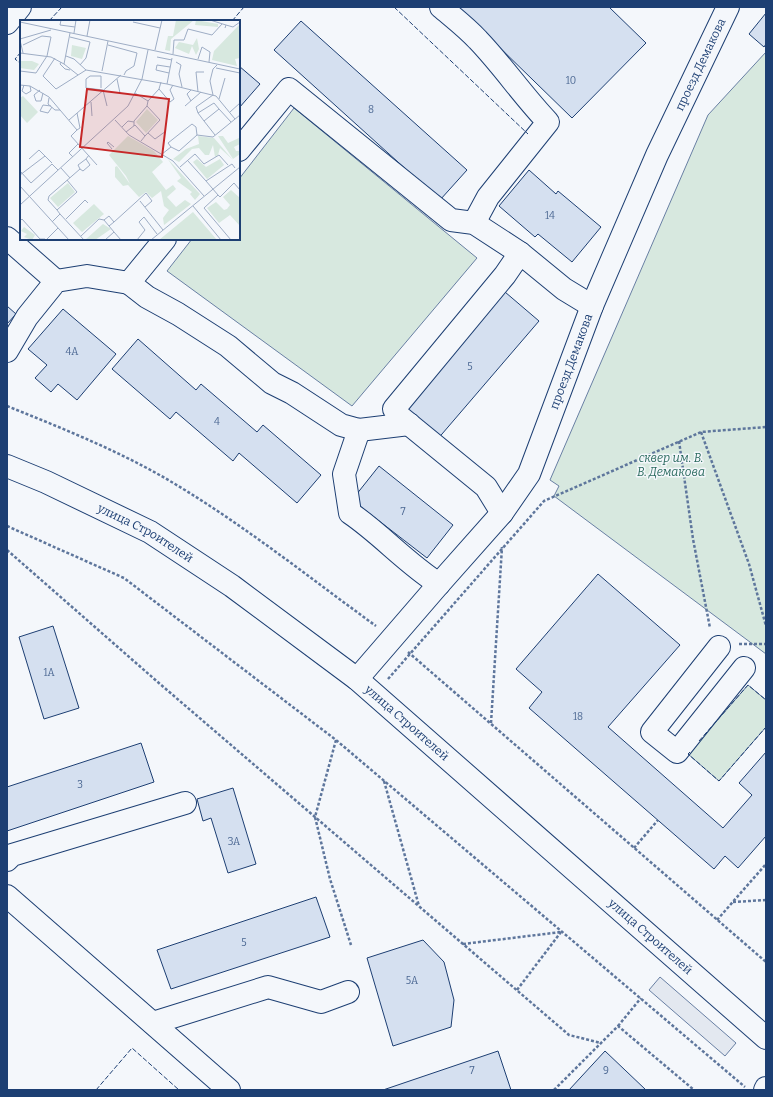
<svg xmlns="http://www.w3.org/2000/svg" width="773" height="1097" viewBox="0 0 773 1097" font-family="Bitter,serif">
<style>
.green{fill:#d7e8df;stroke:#687fa3}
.parking{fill:#e3e8f0;stroke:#687fa3}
.building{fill:#d5e0f0;stroke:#1d3f73}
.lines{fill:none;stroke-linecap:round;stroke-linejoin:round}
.minor-casing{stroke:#1d3f73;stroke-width:24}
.path{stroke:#5e769c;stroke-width:2.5;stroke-dasharray:3 2;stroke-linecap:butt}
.minor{stroke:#f4f7fb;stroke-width:22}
.fence{stroke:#1d3f73;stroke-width:1;stroke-dasharray:5 2;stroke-linecap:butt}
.labels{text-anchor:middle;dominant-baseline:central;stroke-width:3;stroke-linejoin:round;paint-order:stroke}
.number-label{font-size:10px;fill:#4b6792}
.street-label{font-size:12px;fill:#1d3f73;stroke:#f4f7fb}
.park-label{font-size:12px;font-style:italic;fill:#2c6c60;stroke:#f4f7fb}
.inset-road{fill:none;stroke:#9eadc5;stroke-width:1}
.view{fill:#c62828;fill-opacity:0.15;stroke:#c62828;stroke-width:2}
.inset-edge{fill:none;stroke:#1d3f73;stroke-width:2}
</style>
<rect width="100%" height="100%" fill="#f4f7fb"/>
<g class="green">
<path d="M766,52V654L554,496L559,486L550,480L708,115Z"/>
<path d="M294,108L477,258L352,406L167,271L192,239H239V179Z"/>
<path d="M748,685L766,700V727L719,781L688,754Z"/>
</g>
<path class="parking" d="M660,977L736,1043L725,1056L649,990Z"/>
<g class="building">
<path d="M458,7H609L646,43L572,118Z"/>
<path d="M766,13V44L764,47L749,34Z"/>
<path d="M301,21L467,170L440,200L274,50Z"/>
<path d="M239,66L260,84L239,108Z"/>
<path d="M529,170L556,194L558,191L601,227L572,262L538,234L535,237L499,206Z"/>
<path d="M505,292L539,321L436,441L402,412Z"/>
<path d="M7,306L16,314L7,324Z"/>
<path d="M63,309L116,354L77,400L58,384L51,392L35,378L47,365L28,349Z"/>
<path d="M138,339L196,390L201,384L257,432L263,425L321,475L297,503L239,453L233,461L176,412L170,419L112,369Z"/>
<path d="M379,466L453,525L427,558L352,500Z"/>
<path d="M598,574L680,645L608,727L723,828L752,795L739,783L766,752V836L738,868L725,856L714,869L529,708L542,692L516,669Z"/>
<path d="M53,626L79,708L44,719L19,637Z"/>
<path d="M141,743L154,782L7,831V787Z"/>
<path d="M233,788L256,864L228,873L211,818L203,821L197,799Z"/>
<path d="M316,897L330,937L171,989L157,950Z"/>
<path d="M423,940L444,962L454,1000L451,1027L393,1046L367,958Z"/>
<path d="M498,1051L511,1090H383Z"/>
<path d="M605,1051L646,1090H569Z"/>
</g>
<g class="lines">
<defs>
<g id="minor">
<path d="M441,7C454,18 467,28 478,40C503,66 523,96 548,122L488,197L474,223"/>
<path d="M7,23L20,7"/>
<path d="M239,150L289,89L451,220L474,223L520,253"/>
<path d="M7,238L56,281"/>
<path d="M165,239L129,283L147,297L178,314L228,346L272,383L292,393L341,425L359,430L409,424"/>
<path d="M7,351L27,317L56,281L87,276L129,283"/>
<path d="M359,430L344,474L350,513C381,534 406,563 439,584"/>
<path id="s1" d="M7,466L46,482L150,532L232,586L357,679L766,1038"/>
<path d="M502,513L486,487L399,416L394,409L505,275L520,253L564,289L592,306"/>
<path d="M719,647L652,732L677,752L744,668"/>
<path id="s2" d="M357,679L439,584L502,513L529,474L592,306L657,155L728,7"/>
<path d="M7,860L12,855L185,803"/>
<path d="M7,896L229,1090"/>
<path d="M153,1023L268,987L321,1002L348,992"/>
<path d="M765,1090L766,1088"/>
</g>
</defs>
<use href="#minor" class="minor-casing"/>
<g class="path">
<path d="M7,406C64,429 122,452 175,484C245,526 310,578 376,626"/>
<path d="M701,432L749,564L766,626"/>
<path d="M679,441L693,539L710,628"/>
<path d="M7,526L124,578L336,740L745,1087"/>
<path d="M7,550L160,684L569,1035L601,1043"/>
<path d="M739,644H766"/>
<path d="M408,652L766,962"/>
<path d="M388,679L544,501L701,432L766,427"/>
<path d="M491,723L502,547"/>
<path d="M336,740L315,817L330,879L351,945"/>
<path d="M384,781L419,906"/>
<path d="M634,848L658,820"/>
<path d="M733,902L766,900"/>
<path d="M717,920L766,864"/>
<path d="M463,944L561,932"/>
<path d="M517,990L561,932"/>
<path d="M618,1026L641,998"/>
<path d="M554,1090L618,1026L694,1090"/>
</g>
<use href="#minor" class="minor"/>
<g class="fence">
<path d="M394,7L528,134"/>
<path d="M49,21L62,7"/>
<path d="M232,21L244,7"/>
<path d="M21,52L15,59L21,64"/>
<path d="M699,741L748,685L766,700"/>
<path d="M690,752L688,754L719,781L766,727"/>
<path d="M96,1090L132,1048L179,1090"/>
</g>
</g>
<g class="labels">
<g class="number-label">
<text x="571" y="81">10</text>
<text x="371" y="110">8</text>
<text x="550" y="216">14</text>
<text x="72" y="352">4А</text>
<text x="470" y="367">5</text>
<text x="217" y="422">4</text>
<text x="403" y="512">7</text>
<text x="49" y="673">1А</text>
<text x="578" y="717">18</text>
<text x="80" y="785">3</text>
<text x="234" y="842">3А</text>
<text x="244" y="943">5</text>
<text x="412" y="981">5А</text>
<text x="472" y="1071">7</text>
<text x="606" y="1071">9</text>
</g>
<g class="street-label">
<text stroke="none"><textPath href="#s2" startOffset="712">проезд Демакова</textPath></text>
<text stroke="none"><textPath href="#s2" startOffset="388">проезд Демакова</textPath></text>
<text stroke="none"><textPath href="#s1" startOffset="154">улица Строителей</textPath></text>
<text stroke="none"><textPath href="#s1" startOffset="478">улица Строителей</textPath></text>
<text stroke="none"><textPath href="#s1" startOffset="802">улица Строителей</textPath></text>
</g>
<g class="park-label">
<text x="671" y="458">сквер им. В.<tspan x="671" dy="14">В. Демакова</tspan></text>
</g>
</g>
<g transform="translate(20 20)">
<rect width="220" height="220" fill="#f4f7fb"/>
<path d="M156,0H174L151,19L150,31L145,30L148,16H153ZM176,0L198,4V7L175,5ZM220,4V38L215,39L217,46L192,40L194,31ZM177,18L179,29L176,35L172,26L169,34L155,28L159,22L173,25ZM52,25L66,28L62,39L51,36ZM0,41H12L19,44L14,50L0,48ZM3,76L18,92L7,103L0,95V78ZM127,89L138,100L126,113L116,102ZM108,116L134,131L143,142L132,152L146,170L153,165L156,169L147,177L156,187L165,180L171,184L144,205L143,198L149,190L144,186L141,171L132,178L126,172L119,177L108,165L103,166L95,157V147L97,146L110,164L106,156L89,135ZM178,116L194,118L213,140L200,128L198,135L195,137L193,125L189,135H185L179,128L172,129L159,142L153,139L166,129L179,124ZM198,116H203L208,123L219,118L220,124L214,127L216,131H220V134L213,139ZM147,138L180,174L175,180L170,174L172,172L157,161L161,158ZM177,139L186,147L200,139L204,145L187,159L173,142ZM48,163L55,172L38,187L30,178ZM211,170L220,178V206L210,195L199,203L187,188L196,182L204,190L207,189L210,185L203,177ZM74,184L84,194L62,212L53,203ZM173,192L197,220H139ZM83,204L91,209L75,220H65ZM4,207L15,215L12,220L4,217L7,214L1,211Z" fill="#d7e8df"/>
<path class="inset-road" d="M41,0L40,5L55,7M190,0L206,5M0,2L220,49M113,2L140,8M205,8L206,5L213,7L220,2M50,13L44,44L58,55M54,13L56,0M67,16L70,0M50,17L70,22L66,38L60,45M0,19L31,10M0,20L3,33M88,25L117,33L114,46L106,51L104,55M135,30L142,0M0,33L31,37L44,44M153,34L154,20H164L168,9L192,15L202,4M46,36L54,39L66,50L147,64L196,76L215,99M137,37L152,40M35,38L23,56L36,69L66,50M178,39L182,27L190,32L189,42M41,42L40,44L45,49L50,50M156,42L161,45L159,54L162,67M196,48L220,53M0,51L16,53L27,36L31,17L22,16L3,25M82,51L88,21M149,53L136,50L137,45L150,47M97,59L100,73M147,64L152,38M0,65L10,66L29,77L57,110L51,116L77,145M4,65L2,71L6,74L11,71L10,66M81,68V56H70L66,59V68L83,70L87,86M139,69L150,82L154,79L150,70L153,65M20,70L14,75L16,81H21L23,73M178,72L176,52H184M115,73L128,81L127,86M29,78L28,84L35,90H40M199,79L205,58M128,81L139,69L141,62M171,81L167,74L171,70M71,82L72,96M31,86L23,85L20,91L28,93L32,87M165,86L181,72M199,89L211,102M210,92L220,83M178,93L176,87L193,75L190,61L193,49L197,45M49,100L101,55M95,100L109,115L153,141L184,176M184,101L199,89L194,83L178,93L184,101L195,115M114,106V101L127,86L140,100L125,116M102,107L108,101L114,102M57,110L60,108L57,93M106,112L115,105L125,116L121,121M128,113L135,119L146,111M151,127L148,123L172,104L176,107L177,115M92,129L87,123L88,122L94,127M142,134L151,127L159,131L177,115L193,117L220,95M53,137L49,133L58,124M9,139L19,130L32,143M168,141L186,161L212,144L215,148M160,147L175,134L184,144L199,135L208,145M41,148L50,158M60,149L63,151L70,145L66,139L69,135M60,149L58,145L66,139M0,151L11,163L32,144L38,150M0,155L25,136M47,160L57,172L37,190L28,180L29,176L60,149M186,161L198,175M0,166L49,220M120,181L143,210M0,185L108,86L122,59L128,30M173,186L201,220M40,194L64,220M46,199L65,180L68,183M84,200L89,196L94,202L89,206M0,201L2,199L20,219H25M32,202L40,194L37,190M94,202L126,173L132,181L125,187M61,216L79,199L84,200L94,212M26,220L38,208M85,220L94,212L101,220M117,220L125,210L119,202L124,197L137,214M131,220L220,147M211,220L184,188L198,175L200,177L214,163L220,170"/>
<path class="view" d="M67,69L149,79L142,137L60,127Z"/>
<rect width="220" height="220" class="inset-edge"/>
</g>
<rect width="773" height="1097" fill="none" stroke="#1d3f73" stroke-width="16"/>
</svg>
